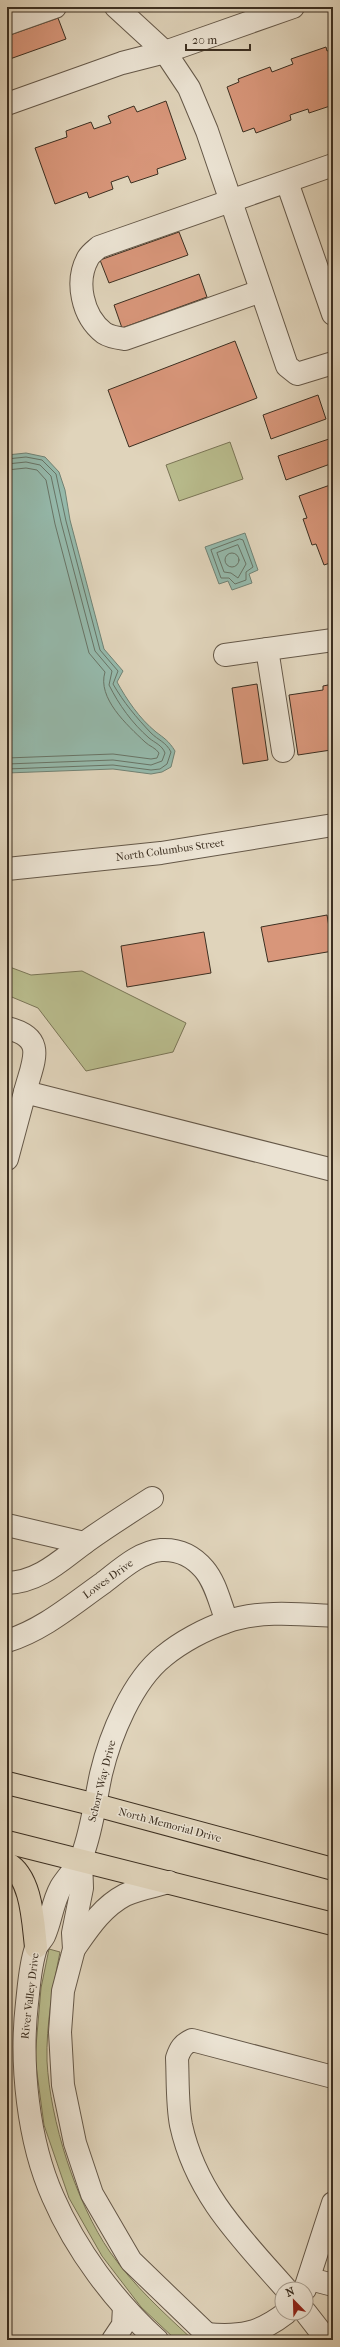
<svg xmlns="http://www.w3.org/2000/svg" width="340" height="2347" viewBox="0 0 340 2347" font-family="'IM FELL French Canon',serif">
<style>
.green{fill:#b8bb8c;stroke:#7a7556}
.water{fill:#95b9ab;stroke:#718274}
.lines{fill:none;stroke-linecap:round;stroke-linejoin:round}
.shore{stroke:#687466;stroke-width:1}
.building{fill:#d8967a;stroke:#3c2f21}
.minor-casing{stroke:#655848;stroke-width:24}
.major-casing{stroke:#3c2f21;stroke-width:24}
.minor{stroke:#ebe3d3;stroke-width:22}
.major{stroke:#e0d4bb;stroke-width:22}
.labels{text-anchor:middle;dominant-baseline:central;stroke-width:3;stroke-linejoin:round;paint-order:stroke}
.street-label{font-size:11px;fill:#3c2f21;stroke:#ebe3d3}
</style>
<rect width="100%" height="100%" fill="#e0d4bb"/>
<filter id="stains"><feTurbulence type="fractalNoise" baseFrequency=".005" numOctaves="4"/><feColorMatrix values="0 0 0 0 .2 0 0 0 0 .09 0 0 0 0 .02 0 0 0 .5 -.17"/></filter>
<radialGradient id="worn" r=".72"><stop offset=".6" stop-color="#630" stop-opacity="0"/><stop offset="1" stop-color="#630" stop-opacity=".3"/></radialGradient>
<g class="green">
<path d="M230,442L243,479L179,501L166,465Z"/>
<path d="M7,966L31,975L82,971L186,1023L173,1052L86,1071L38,1008L7,995Z"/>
<path d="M49,1949L60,1952C53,1987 46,2025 47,2061C50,2120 76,2203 110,2252C133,2285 164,2313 193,2340H176L141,2307L102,2256L69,2198L44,2125L35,2058L41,1988Z"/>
</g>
<g class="water">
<path d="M26,453L45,457L59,472L65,490L70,520L104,649L123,671L117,682C127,700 139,718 156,732C164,738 169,741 175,751L171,767L162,772L151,774L113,769L7,773V455Z"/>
<path d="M245,533L258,570L249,574L252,583L232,590L228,581L219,584L205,547Z"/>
</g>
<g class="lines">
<g class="shore">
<path d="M7,459L26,457L42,460L56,474L66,521L100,650L118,671L113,684C124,703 136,717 151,733C158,740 166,742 171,752L167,764L160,769L151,770L113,765L7,769"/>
<path d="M7,464L26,462L40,465L51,476L61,522L95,651L112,671L109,685C119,705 132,723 149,738C155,743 162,745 165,753L162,761L151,765L113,760L7,764"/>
<path d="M7,470L26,468L37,470L46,480L55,524L89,653L105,672C97,698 127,725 145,742C149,746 156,748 159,753L157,758L151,759L113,754L7,758"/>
<path d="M240,539L243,540L253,567L246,572V580L235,584L229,578H221L211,550Z"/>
<path d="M238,545L246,564L238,578L231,573L224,572L217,553Z"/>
<circle cx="232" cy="560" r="7"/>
</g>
</g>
<g class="building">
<path d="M58,18L66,39L7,60V36Z"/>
<path d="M326,47L327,51L333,49V105L309,113L308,109L290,115L291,120L256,133L254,128L243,132L227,87L239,82L238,79L270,67L272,72L293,64L291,59Z"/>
<path d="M166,101L186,159L157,169L158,174L131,183L128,176L111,182L113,189L89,198L87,192L55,204L35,148L67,137L66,131L91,122L94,129L111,123L108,116L134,106L137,112Z"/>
<path d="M179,232L188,255L109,283L100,260Z"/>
<path d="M199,274L207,297L122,328L114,305Z"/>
<path d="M235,341L257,398L129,447L108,390Z"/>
<path d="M318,395L326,419L271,439L263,415Z"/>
<path d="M332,438L333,463L286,480L278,456Z"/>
<path d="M333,484V562L324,565L316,544L312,545L303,519L307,518L299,496Z"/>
<path d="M257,684L268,760L243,764L232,688Z"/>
<path d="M333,684V755L331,750L298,755L289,695L323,690V686Z"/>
<path d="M327,915L333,951L268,962L261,927Z"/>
<path d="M204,932L211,973L127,987L121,946Z"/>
</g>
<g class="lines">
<defs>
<g id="minor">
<path d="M116,7L165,52L189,88L207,131L287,366L297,374L333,363"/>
<path d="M7,24L55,7"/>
<path d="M7,104L122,63L165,52L293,7"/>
<path d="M287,182L333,314"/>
<path d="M261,291L125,339C118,338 110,337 104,333C82,316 75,281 88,258C91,253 96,250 99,247L333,165"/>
<path d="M267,649L283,751"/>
<path d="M225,655L333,640"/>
<path d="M7,869L161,853L333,825"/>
<path d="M7,1028C48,1038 33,1061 25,1092"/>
<path d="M7,1159L25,1092L333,1170"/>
<path d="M7,1525L84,1543"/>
<path d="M7,1583C40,1582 62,1559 87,1541C108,1526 130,1512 152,1498"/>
<path d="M7,1641C43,1630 73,1604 103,1583C120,1570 139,1552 161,1550C178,1549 193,1556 204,1569C216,1583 220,1604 227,1621"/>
<path d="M81,1859L82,1888L73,1933L74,1949L63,1991L60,2032L63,2085L75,2143L92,2194L131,2261L213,2340"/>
<path d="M74,1949C88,1929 102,1907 125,1895C138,1889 155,1886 169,1882"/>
<path d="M310,2279L333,2285"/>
<path d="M286,2289C241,2238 196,2194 181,2125C177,2104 178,2080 177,2058C180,2049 183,2044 192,2040L333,2077"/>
<path d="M305,2289L333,2203"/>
<path d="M306,2313L327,2340"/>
<path d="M206,2334C240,2337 259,2334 286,2313"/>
<path d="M113,2340L123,2325L124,2307"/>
<path d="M157,2340C114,2301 76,2250 53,2197C28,2141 20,2064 27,2003C29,1986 30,1965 36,1948C38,1943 42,1940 44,1936C51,1921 52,1903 61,1887C67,1877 77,1868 82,1856C92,1830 95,1802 101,1774C110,1736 132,1681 164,1656C181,1642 205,1629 226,1622C259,1610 299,1614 333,1616"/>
</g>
<g id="major">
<path d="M7,1783L96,1805L333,1869"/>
<path d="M7,1842L333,1924"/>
<path d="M7,1863C32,1877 33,1922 36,1947"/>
</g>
</defs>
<use href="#minor" class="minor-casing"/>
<use href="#major" class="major-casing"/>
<use href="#minor" class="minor"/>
<use href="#major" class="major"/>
</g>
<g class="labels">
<g class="street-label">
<text transform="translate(170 850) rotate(-8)">North Columbus Street</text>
<text transform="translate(108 1579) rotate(-36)">Lowes Drive</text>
<text transform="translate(102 1781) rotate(-76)">Schorr Way Drive</text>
<text transform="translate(170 1825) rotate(15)">North Memorial Drive</text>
<text transform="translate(30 1996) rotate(-83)">River Valley Drive</text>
</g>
</g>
<rect width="340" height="2347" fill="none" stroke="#e0d4bb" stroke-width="24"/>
<rect x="8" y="8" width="324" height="2331" fill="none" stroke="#3c2f21" stroke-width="2"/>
<rect x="12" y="12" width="316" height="2323" fill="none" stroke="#3c2f21"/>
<g transform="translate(294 2301) rotate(337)"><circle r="19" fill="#ebe3d3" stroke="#a59b8c"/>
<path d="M0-3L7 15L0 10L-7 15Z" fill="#8f2418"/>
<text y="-6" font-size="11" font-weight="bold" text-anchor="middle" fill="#3c2f21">N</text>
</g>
<path d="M186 44v6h64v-6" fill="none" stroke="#3c2f21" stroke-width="2"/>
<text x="192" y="44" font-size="12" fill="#3c2f21" stroke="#ebe3d3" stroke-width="3" paint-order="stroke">20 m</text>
<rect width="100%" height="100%" filter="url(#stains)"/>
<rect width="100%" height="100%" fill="url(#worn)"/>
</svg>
